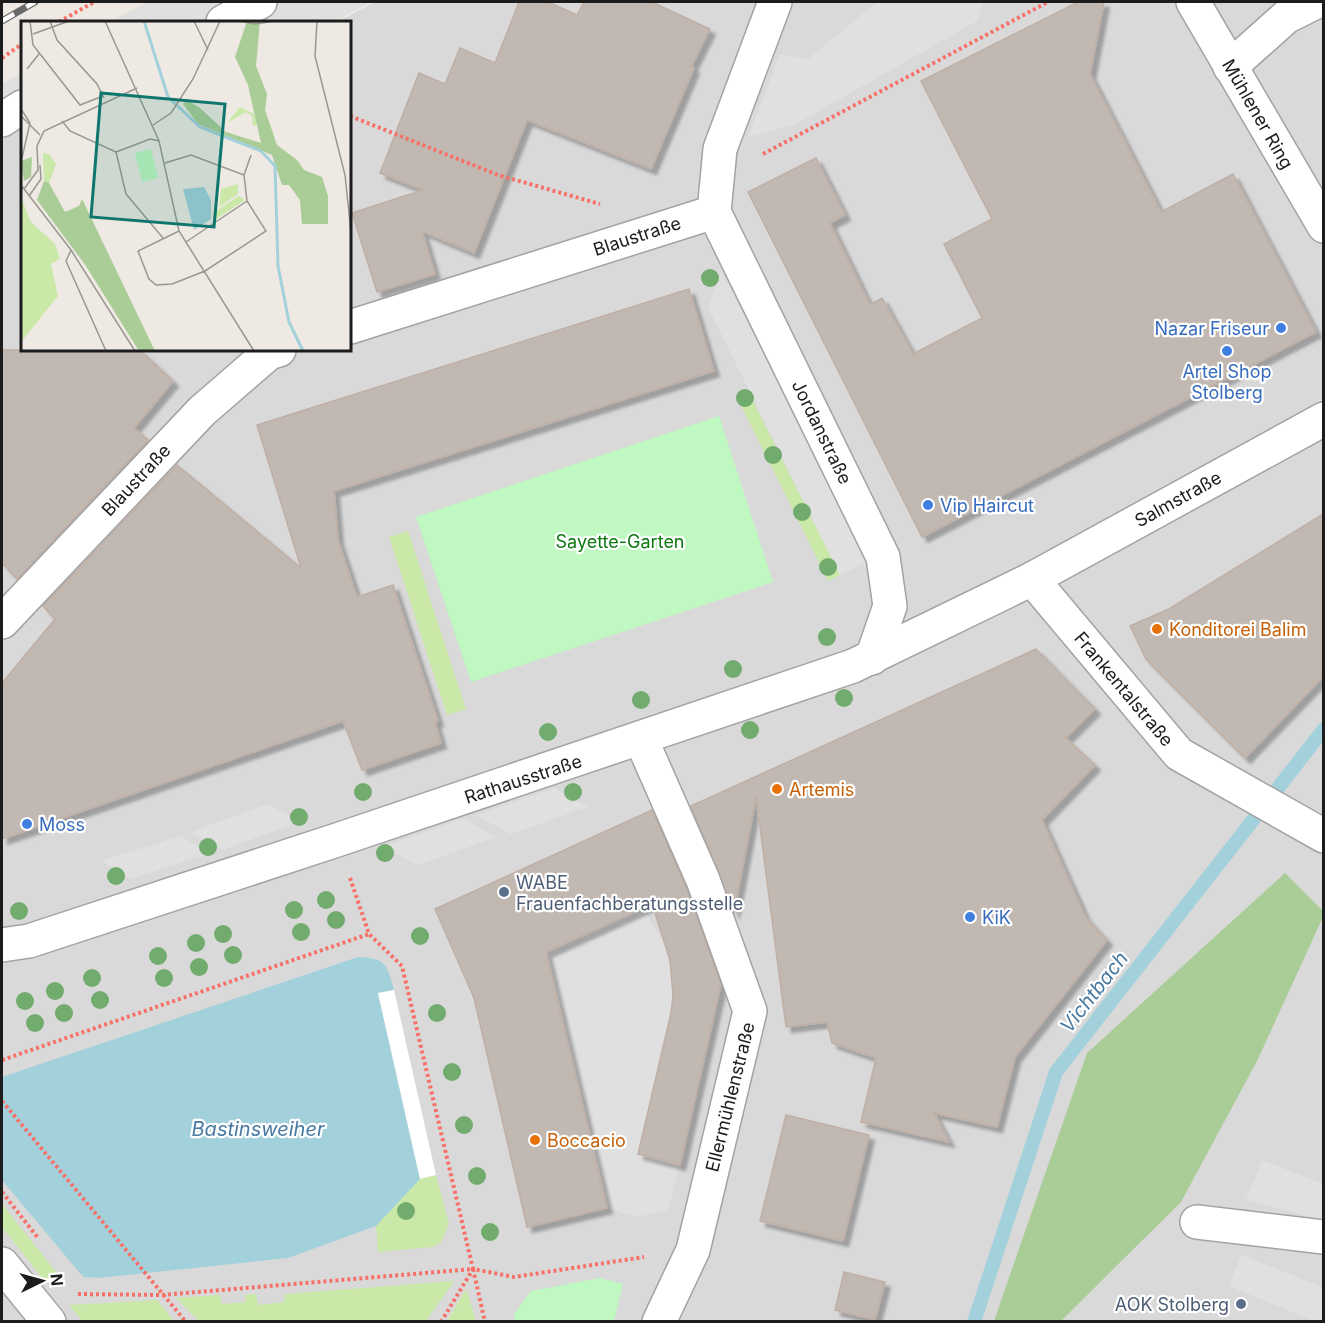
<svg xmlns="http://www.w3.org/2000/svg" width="1325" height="1323" viewBox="0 0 1325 1323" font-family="Inter,sans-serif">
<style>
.residential{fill:#dad9d9}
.grass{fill:#cae8a8}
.forest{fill:#aacc97}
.park{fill:#bff8c0}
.parking{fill:#e0e0e0}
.water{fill:#a3d1db}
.pier{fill:#fff}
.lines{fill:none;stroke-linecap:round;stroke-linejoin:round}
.stream{stroke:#a3d1db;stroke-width:14}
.building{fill:#c2b8b2;stroke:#bfafa5;stroke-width:1.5;filter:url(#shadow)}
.minor-casing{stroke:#a3a3a3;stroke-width:36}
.path{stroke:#f77169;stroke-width:4;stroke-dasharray:3 3;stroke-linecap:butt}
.minor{stroke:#fff;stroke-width:33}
.rail-casing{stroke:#6a6a6a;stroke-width:7}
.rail{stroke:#fff;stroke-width:4.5;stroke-dasharray:14;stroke-linecap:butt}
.tree{fill:#72ab6e}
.shop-dot{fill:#3f7fe0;stroke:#fff;stroke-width:2}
.food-dot{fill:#e8710a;stroke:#fff;stroke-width:2}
.service-dot{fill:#5c6f8a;stroke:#fff;stroke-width:2}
.labels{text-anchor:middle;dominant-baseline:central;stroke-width:4.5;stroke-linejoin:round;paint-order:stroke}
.street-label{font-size:18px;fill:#1c1c1c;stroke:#fff}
.shop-label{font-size:18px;fill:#366cbe;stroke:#fff;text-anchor:start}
.park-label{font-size:18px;fill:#0d7810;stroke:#fff}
.food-label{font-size:18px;fill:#c56008;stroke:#fff;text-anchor:start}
.service-label{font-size:18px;fill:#4e5e75;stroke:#fff;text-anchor:start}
.water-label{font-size:20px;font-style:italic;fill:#487aa2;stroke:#fff}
.inset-river{fill:none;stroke:#a3d1db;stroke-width:3}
.inset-road{fill:none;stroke:#9a9793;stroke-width:1.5}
.view{fill:#0f766e;fill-opacity:0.15;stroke:#0f766e;stroke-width:3}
.inset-edge{fill:none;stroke:#1c1c1c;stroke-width:3}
</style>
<defs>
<filter id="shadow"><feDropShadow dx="5.5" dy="5.5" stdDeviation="1.5" flood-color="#0004"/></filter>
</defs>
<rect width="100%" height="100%" fill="#eee9e2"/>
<path class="residential" d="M375,2H1323V1321H2V140L22,128V350H350V22H337Z"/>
<g class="grass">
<path d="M748,391L840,575L828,581L737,397Z"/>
<path d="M408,531L466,709L447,715L389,537Z"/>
<path d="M436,1175L449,1224L441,1243L432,1247L378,1252L376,1226L420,1179Z"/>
<path d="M2,1204L61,1278L43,1279L2,1227Z"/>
<path d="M454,1281L426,1321H199L176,1298L220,1295L222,1304L246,1302L245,1295L256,1294L258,1305L284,1302L285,1294Z"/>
<path d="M466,1289L476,1321H447Z"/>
<path d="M157,1300L174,1321H82L69,1305Z"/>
</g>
<path class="forest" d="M1285,873L1323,911V917L1257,1061L1181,1202L1061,1321H994L1087,1053Z"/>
<g class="park">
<path d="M719,416L773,582L471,682L416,517Z"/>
<path d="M600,1278L623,1284L614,1321H515L514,1314L531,1291Z"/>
</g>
<g class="parking">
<path d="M147,2H371L334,22H110Z"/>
<path d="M877,2H982L979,20L796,124L748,137L780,54L808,59Z"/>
<path d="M22,72V126L2,139V84Z"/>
<path d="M721,271L871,560L840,575L708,307Z"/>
<path d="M554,788L588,807L510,834L476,815Z"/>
<path d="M268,804L299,822L222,850L191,832Z"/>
<path d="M464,819L497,837L417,865L382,847Z"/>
<path d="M180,836L211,853L131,879L101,861Z"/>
<path d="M643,908L664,943L673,978V995L671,1013L638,1154L680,1165L668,1210L636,1217L607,1208L553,980L528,960Z"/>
<path d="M1262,1160L1323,1184V1220L1246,1200Z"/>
<path d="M1241,1255L1323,1287V1321H1315L1229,1286Z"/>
</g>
<path class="water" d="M358,957C386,958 387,964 394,990L378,993L420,1179L376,1226L288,1258L99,1278L84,1277L78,1271L2,1180V1077Z"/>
<path class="pier" d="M394,990L436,1175L420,1179L378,993Z"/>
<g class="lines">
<path class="stream" d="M974,1322L1056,1072L1324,729"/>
</g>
<g class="building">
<path d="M519,2H548L577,15L584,2H652L710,29L691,67L694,68L651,169L527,120L474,253L422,231L435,274L377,292L352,213L423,190L380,173L419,73L445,84L460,48L495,63Z"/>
<path d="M1078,2H1104L1090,74L1161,212L1233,174L1316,332L922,537L748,192L816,158L845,215L830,223L870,305L882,298L913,354L982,318L944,244L992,219L921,81Z"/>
<path d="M689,289L714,371L334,491L338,540L357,597L393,585L438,721L435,722L441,743L362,770L343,721L2,839V683L55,619L43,606L177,465L301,568L257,425Z"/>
<path d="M2,350H140L173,381L134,428L148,440L17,579L2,563Z"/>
<path d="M1323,514V677L1245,758L1146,659L1130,626L1169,609Z"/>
<path d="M1036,649L1095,709L1066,738L1095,765L1042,820L1085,916L1107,940L1015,1057L997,1127L934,1113L949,1142L861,1122L876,1058L832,1043L827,1022L786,1027L756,797L734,912L691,806Z"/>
<path d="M652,810L686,887L721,984L680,1165L638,1154L671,1013L673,995L670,960L652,904L546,952L607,1208L527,1227L474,998L435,909Z"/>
<path d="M786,1115L869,1135L843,1241L760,1221Z"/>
<path d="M844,1272L885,1282L875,1320L835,1310Z"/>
</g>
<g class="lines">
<defs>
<g id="minor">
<path d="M1193,2L1324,226"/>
<path d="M223,22L260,2"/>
<path d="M1230,67L1286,17L1316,2"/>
<path d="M2,120L22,107"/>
<path d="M714,212L883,557L890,606L872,658"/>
<path d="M350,327L714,212L720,149L775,2"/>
<path d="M1032,579L1179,754L1324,836"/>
<path d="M2,622L202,411L269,353L279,350"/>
<path d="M641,739L703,880L750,1011L693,1250L659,1322"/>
<path d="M2,945L29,941L337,840L853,666L1032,579L1324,419"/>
<path d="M1197,1222L1324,1237"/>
<path d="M2,1264L49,1322"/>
</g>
</defs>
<use href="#minor" class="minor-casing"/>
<g class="path">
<path d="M59,22L94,2"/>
<path d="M2,58L22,44"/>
<path d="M350,116L498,175L600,204"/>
<path d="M763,154L1048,2"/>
<path d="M350,878L369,934L402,966L473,1269L514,1277L644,1257"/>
<path d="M2,1060L369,934"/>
<path d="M2,1101L186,1322"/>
<path d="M2,1192L38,1238"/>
<path d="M78,1294L162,1295L473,1269L485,1322"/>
<path d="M441,1322L473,1269"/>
</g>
<use href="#minor" class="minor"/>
<defs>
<path id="rail" d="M2,21L35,2"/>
</defs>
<use href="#rail" class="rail-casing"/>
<use href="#rail" class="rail"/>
</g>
<g class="tree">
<circle cx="710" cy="278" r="9"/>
<circle cx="745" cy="398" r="9"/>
<circle cx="773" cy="455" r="9"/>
<circle cx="802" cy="512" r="9"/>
<circle cx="828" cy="567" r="9"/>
<circle cx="827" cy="637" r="9"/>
<circle cx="733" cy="669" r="9"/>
<circle cx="844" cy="698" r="9"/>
<circle cx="641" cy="700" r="9"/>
<circle cx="750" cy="730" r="9"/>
<circle cx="548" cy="732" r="9"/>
<circle cx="363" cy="792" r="9"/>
<circle cx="573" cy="792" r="9"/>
<circle cx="299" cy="817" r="9"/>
<circle cx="208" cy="847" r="9"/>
<circle cx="385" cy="853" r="9"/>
<circle cx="116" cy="876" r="9"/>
<circle cx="326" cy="900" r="9"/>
<circle cx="294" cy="910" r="9"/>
<circle cx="19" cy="911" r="9"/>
<circle cx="336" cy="920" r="9"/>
<circle cx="301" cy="932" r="9"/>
<circle cx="223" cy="934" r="9"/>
<circle cx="420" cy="936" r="9"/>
<circle cx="196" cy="943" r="9"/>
<circle cx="233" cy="955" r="9"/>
<circle cx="158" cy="956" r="9"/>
<circle cx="199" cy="967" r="9"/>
<circle cx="92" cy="978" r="9"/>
<circle cx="164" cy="978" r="9"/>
<circle cx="55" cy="991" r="9"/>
<circle cx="100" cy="1000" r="9"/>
<circle cx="25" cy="1001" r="9"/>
<circle cx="64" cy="1013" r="9"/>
<circle cx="437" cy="1013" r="9"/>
<circle cx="35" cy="1023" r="9"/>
<circle cx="452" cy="1072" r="9"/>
<circle cx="464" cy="1125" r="9"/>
<circle cx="477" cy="1176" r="9"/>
<circle cx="406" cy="1211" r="9"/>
<circle cx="490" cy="1232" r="9"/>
</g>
<g class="shop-dot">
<circle cx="1281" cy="328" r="6"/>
<circle cx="1227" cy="351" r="6"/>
<circle cx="928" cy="505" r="6"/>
<circle cx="27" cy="824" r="6"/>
<circle cx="970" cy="917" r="6"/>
</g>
<g class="food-dot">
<circle cx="1157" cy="629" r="6"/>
<circle cx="777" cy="789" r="6"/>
<circle cx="535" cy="1140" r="6"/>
</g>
<g class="service-dot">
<circle cx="504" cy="892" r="6"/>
<circle cx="1241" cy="1304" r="6"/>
</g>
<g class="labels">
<g class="street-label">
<text transform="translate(1258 114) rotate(60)">Mühlener Ring</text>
<text transform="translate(637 236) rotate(-18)">Blaustraße</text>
<text transform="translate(822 432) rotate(64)">Jordanstraße</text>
<text transform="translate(136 480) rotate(-47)">Blaustraße</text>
<text transform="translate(1178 499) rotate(-29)">Salmstraße</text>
<text transform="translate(1124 689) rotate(50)">Frankentalstraße</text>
<text transform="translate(523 779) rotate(-18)">Rathausstraße</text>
<text transform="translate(730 1097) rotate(-76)">Ellermühlenstraße</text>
</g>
<g class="shop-label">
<text x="1269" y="328" text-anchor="end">Nazar Friseur</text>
<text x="1227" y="371" text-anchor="middle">Artel Shop<tspan x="1227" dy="21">Stolberg</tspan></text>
<text x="940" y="505">Vip Haircut</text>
<text x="39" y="824">Moss</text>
<text x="982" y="917">KiK</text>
</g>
<g class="park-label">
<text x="620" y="541">Sayette-Garten</text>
</g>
<g class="food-label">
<text x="1169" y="629">Konditorei Balim</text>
<text x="789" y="789">Artemis</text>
<text x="547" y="1140">Boccacio</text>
</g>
<g class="service-label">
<text x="516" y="882">WABE<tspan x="516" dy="21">Frauenfachberatungsstelle</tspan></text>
<text x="1229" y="1304" text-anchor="end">AOK Stolberg</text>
</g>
<g class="water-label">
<text transform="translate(1094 992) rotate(-52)">Vichtbach</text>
<text x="258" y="1129">Bastinsweiher</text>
</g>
</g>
<g transform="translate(21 21)">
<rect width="330" height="330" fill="#eee9e2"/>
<path d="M219,86L233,93L236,104L232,105L231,95L225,91L206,102ZM22,132L28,133L35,143L28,162L23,160ZM217,163V173L198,186L200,168ZM218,175L224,179L192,200V192ZM0,176L10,201L34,223L39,238L30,243L37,275L0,321Z" fill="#cae8a8"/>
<path d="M226,0H239L235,45L246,73L244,89L256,124L276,139L283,149L301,156L307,175V203H281L279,179L268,164H261L251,134L177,103L162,83L166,79L179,87L205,111L240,122L227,64L214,36ZM11,136L10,156L3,160L0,140ZM23,160L28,162L44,191L58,185L61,178L134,330H118L65,245L16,179Z" fill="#aacc97"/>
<path d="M130,128L137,157L121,161L114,132Z" fill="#bff8c0"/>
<path d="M183,166L190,179V198L173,209L162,168Z" fill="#a3d1db"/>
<path class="inset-river" d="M123,0L147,76L179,106L240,130L254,145L257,245L268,301L282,330"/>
<path class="inset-road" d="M9,0L12,24L59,84L82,75M29,0L36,19L76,63L83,77M84,0L138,120L158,210L233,330M173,0L187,29M219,0L234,3L254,0M296,0L294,35L324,154L330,211M12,13L48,0M6,48L18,33M0,88L9,102L1,137M0,95L19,114M41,100L49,110L95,131L105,173L142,217M132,104L150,92L172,58L199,0M95,131L129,118L138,120M144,142L170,134L223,154L226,180L245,210L184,250L151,263L135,264L128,258L117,230L158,210M223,154L230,134M0,164L50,229L114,330M3,168L17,149L16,125L23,110L116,67M8,175L20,158L19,144M165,221L226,180M50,229L45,240L85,330"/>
<path class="view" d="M80,72L204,83L193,206L70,196Z"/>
<rect width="330" height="330" class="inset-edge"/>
</g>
<rect width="1325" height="1323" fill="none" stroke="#1c1c1c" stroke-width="6"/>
<g transform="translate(42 1281) rotate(85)" stroke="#ffffff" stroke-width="4.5" paint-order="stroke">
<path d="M0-4.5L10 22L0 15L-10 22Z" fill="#1c1c1c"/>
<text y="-9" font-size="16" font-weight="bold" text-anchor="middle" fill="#1c1c1c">N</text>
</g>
</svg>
